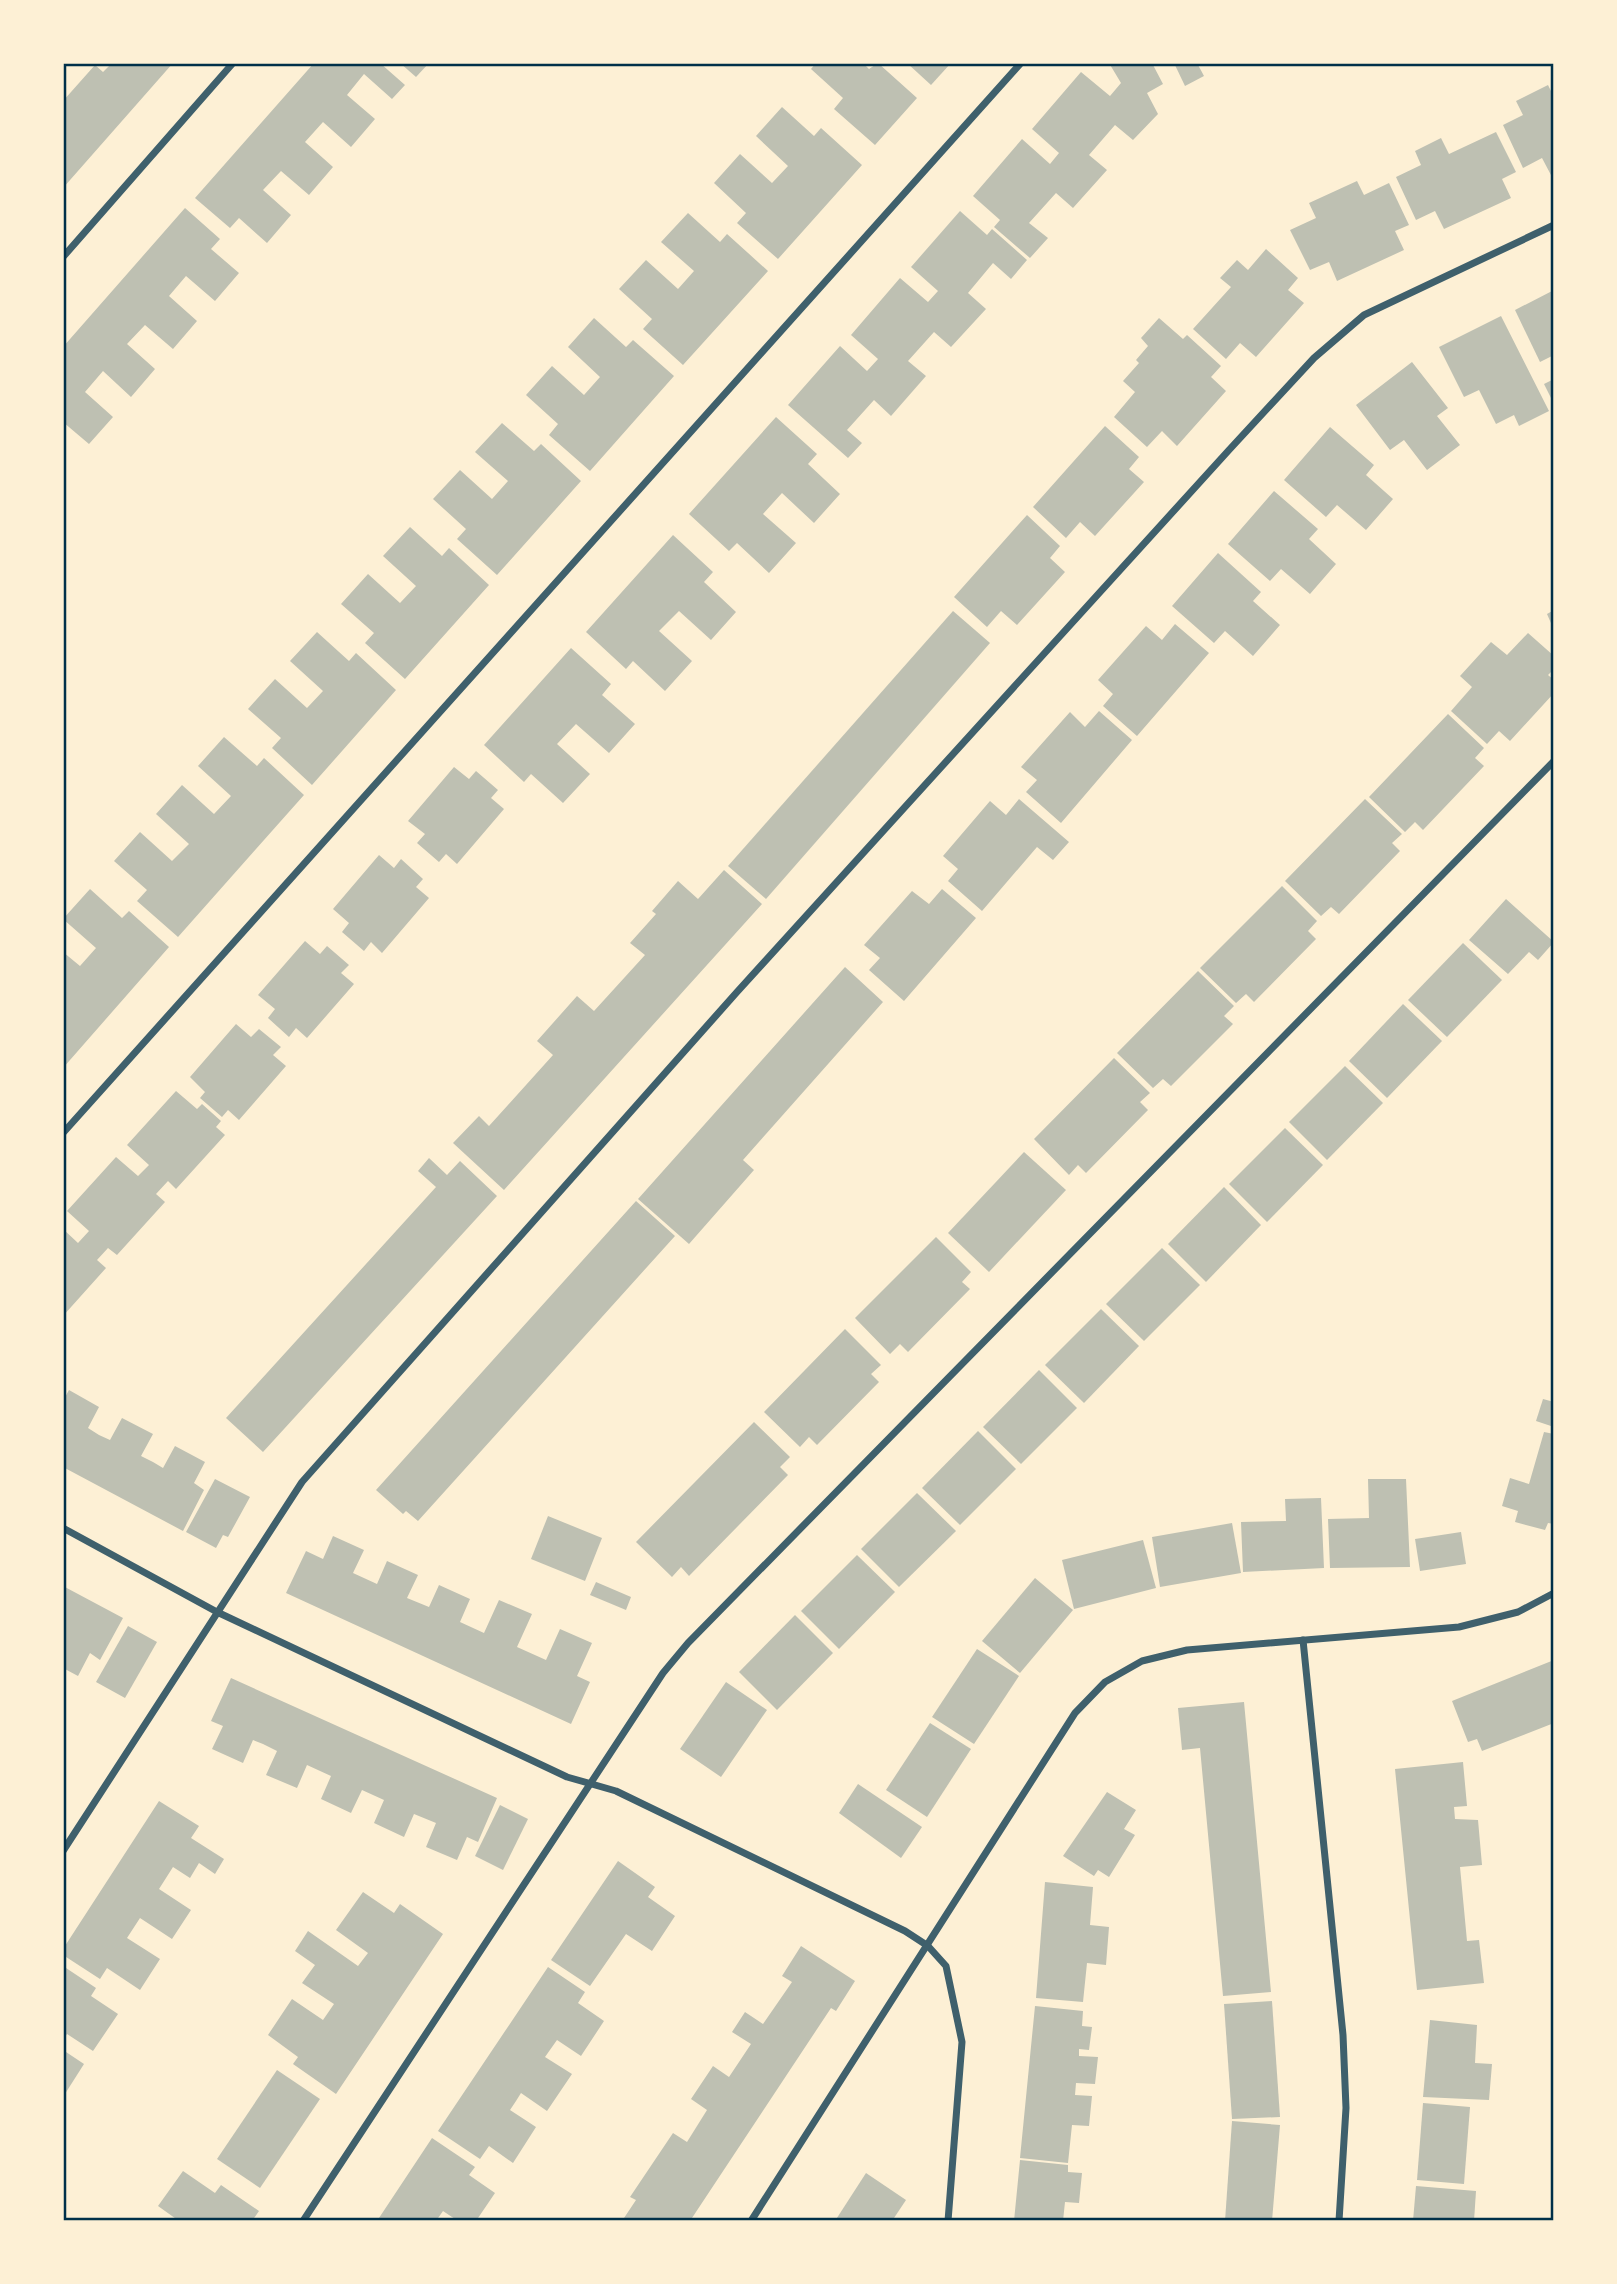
<svg xmlns="http://www.w3.org/2000/svg" width="1617" height="2284" viewBox="0 0 1617 2284" font-family="Merriweather,serif">
<style>
.building{fill:#bec0b2}
.lines{fill:none;stroke-linecap:round;stroke-linejoin:round}
.minor{stroke:#3f606c;stroke-width:7}
.neatline{fill:none;stroke:#003049;stroke-width:2.5}
</style>
<rect width="100%" height="100%" fill="#fdf0d5"/>
<g class="building">
<path d="M112,63H173L63,188V101L95,65L103,72Z"/>
<path d="M314,63H380L405,85L392,99L364,74L347,95L375,119L351,147L323,122L305,142L333,167L309,195L281,171L263,190L291,215L267,243L239,218L230,228L195,198Z"/>
<path d="M400,63H429L416,77Z"/>
<path d="M816,63H863L869,69L878,63L917,98L875,145L834,109L843,98L811,69Z"/>
<path d="M907,63H951L931,85Z"/>
<path d="M1109,63H1152L1163,84L1147,93L1158,114L1133,140L1115,125L1089,155L1107,170L1073,208L1056,193L1029,223L1048,238L1030,258L994,227L1000,220L973,196L1022,139L1050,164L1059,153L1032,129L1081,72L1110,96L1121,83Z"/>
<path d="M1174,63H1197L1204,76L1185,86Z"/>
<path d="M1548,85L1554,97V176L1552,177L1542,158L1523,168L1503,125L1523,115L1516,101Z"/>
<path d="M782,107L814,136L821,128L862,165L778,259L737,223L746,213L714,183L740,154L772,183L788,166L756,136Z"/>
<path d="M1496,132L1516,172L1502,179L1511,198L1444,229L1435,211L1416,220L1396,177L1421,165L1415,151L1441,138L1449,154Z"/>
<path d="M1357,181L1364,195L1389,183L1409,225L1395,231L1404,250L1337,281L1329,262L1310,270L1290,230L1316,218L1309,203Z"/>
<path d="M185,208L220,239L211,249L239,273L215,301L186,276L169,296L197,321L173,349L145,325L127,344L155,369L131,397L103,371L85,392L113,417L89,444L63,422V347Z"/>
<path d="M960,211L987,235L992,229L1027,260L1011,279L993,263L968,293L986,309L951,347L934,332L908,361L926,376L891,416L874,400L847,430L862,443L848,458L788,405L840,346L867,371L878,359L851,335L900,278L928,302L938,291L911,267Z"/>
<path d="M688,213L720,242L727,234L768,271L683,365L643,329L652,319L619,289L646,260L678,289L694,271L661,242Z"/>
<path d="M1266,249L1298,278L1288,290L1304,303L1256,357L1240,343L1226,359L1193,329L1231,287L1220,278L1237,260L1248,270Z"/>
<path d="M1554,290V355L1540,362L1515,310Z"/>
<path d="M1501,316L1549,411L1519,426L1514,415L1496,424L1479,390L1464,397L1439,347Z"/>
<path d="M594,318L626,347L633,340L674,376L590,471L549,435L558,424L526,395L552,366L584,395L600,377L568,347Z"/>
<path d="M1159,318L1183,339L1187,335L1221,366L1211,377L1226,391L1177,446L1162,431L1147,447L1114,417L1135,392L1123,381L1139,363L1136,360L1148,346L1141,338Z"/>
<path d="M1412,362L1448,408L1437,416L1460,445L1427,470L1404,440L1390,450L1356,405Z"/>
<path d="M1554,379V404L1544,384Z"/>
<path d="M776,417L817,454L808,464L840,494L814,523L782,493L763,514L796,543L769,573L737,543L729,551L689,514Z"/>
<path d="M502,423L534,451L541,444L581,481L497,575L457,539L466,529L433,499L460,470L492,499L508,481L475,452Z"/>
<path d="M1105,426L1139,457L1129,469L1144,482L1095,536L1080,522L1066,538L1033,507Z"/>
<path d="M1330,427L1374,465L1366,475L1393,499L1366,530L1337,505L1326,517L1284,480Z"/>
<path d="M1274,491L1318,529L1309,539L1336,564L1310,594L1281,569L1270,581L1228,544Z"/>
<path d="M1027,515L1060,546L1050,558L1065,572L1017,625L1001,611L987,627L954,597Z"/>
<path d="M410,527L442,556L449,548L489,585L405,679L365,643L374,633L341,604L368,574L400,603L416,586L383,556Z"/>
<path d="M673,535L713,572L704,582L736,612L711,640L679,611L659,631L692,661L665,691L633,661L626,669L586,632Z"/>
<path d="M1218,553L1261,592L1253,601L1280,625L1253,656L1225,631L1214,643L1172,606Z"/>
<path d="M1554,610V630L1547,614Z"/>
<path d="M953,611L990,643L766,899L728,866Z"/>
<path d="M1175,624L1209,653L1137,736L1103,706L1113,694L1098,680L1146,626L1162,640Z"/>
<path d="M317,632L349,661L356,653L396,690L312,785L272,748L281,738L248,709L275,679L307,708L323,691L290,661Z"/>
<path d="M1528,633L1554,656V669L1548,675L1554,680V693L1510,741L1499,731L1487,744L1451,711L1472,687L1460,676L1491,642L1507,655Z"/>
<path d="M571,648L611,684L602,695L635,724L609,753L576,724L557,744L590,774L563,803L531,774L524,782L484,745Z"/>
<path d="M1099,711L1132,740L1061,823L1026,792L1037,780L1021,767L1070,712L1085,727Z"/>
<path d="M1448,714L1484,748L1475,758L1484,766L1423,830L1415,822L1405,832L1369,797Z"/>
<path d="M224,737L257,766L264,758L304,795L178,937L137,901L147,890L114,861L140,832L172,861L189,844L156,814L182,785L214,814L231,796L198,766Z"/>
<path d="M454,767L469,779L476,771L498,790L491,798L504,809L457,864L446,854L439,862L417,843L425,834L408,821Z"/>
<path d="M1019,799L1069,842L1053,860L1037,847L982,911L948,881L958,869L943,856L990,801L1006,815Z"/>
<path d="M1365,799L1402,834L1392,843L1400,851L1339,914L1331,907L1321,916L1285,881Z"/>
<path d="M379,855L394,868L401,859L423,879L416,887L429,898L382,953L371,942L364,951L342,932L349,923L333,909Z"/>
<path d="M724,870L762,904L504,1190L453,1143L479,1116L489,1126L553,1055L537,1041L577,996L594,1011L645,955L630,943L656,914L652,911L678,881L698,899Z"/>
<path d="M1282,886L1317,921L1308,931L1316,939L1254,1002L1246,994L1236,1003L1200,968Z"/>
<path d="M90,889L122,918L129,911L169,947L63,1068V952L80,966L96,948L63,919Z"/>
<path d="M942,889L976,918L904,1001L869,970L880,958L864,945L912,891L929,904Z"/>
<path d="M1506,899L1554,942L1538,960L1529,952L1508,974L1469,940Z"/>
<path d="M305,941L320,954L327,946L349,965L341,973L354,984L307,1038L296,1028L289,1037L268,1018L275,1009L258,995Z"/>
<path d="M1463,943L1502,980L1447,1037L1408,1000Z"/>
<path d="M845,967L883,1002L743,1160L754,1170L689,1244L638,1199Z"/>
<path d="M1198,971L1234,1006L1224,1016L1233,1024L1171,1086L1163,1079L1153,1088L1117,1053Z"/>
<path d="M1403,1004L1442,1041L1387,1098L1349,1061Z"/>
<path d="M236,1024L251,1037L259,1029L281,1047L273,1055L286,1066L239,1120L228,1110L222,1117L200,1098L205,1092L190,1077Z"/>
<path d="M1114,1058L1150,1093L1140,1102L1148,1110L1086,1173L1078,1165L1069,1175L1034,1139Z"/>
<path d="M1345,1066L1383,1103L1327,1160L1289,1122Z"/>
<path d="M176,1091L197,1109L202,1104L221,1121L216,1127L225,1135L176,1189L168,1181L156,1194L165,1202L117,1255L108,1248L97,1260L106,1268L63,1316V1229L78,1243L89,1231L67,1211L116,1157L138,1176L149,1165L127,1145Z"/>
<path d="M1285,1128L1323,1165L1267,1222L1229,1184Z"/>
<path d="M1024,1152L1066,1190L989,1272L948,1233Z"/>
<path d="M429,1158L447,1175L460,1161L497,1196L263,1452L226,1418L436,1187L418,1171Z"/>
<path d="M1224,1187L1261,1225L1206,1282L1168,1244Z"/>
<path d="M636,1201L675,1236L418,1521L406,1511L403,1514L376,1490Z"/>
<path d="M936,1237L971,1272L962,1282L970,1289L908,1352L900,1344L890,1354L855,1318Z"/>
<path d="M1162,1248L1200,1285L1144,1341L1106,1304Z"/>
<path d="M1101,1309L1139,1346L1084,1403L1045,1365Z"/>
<path d="M845,1329L881,1365L871,1374L879,1382L817,1445L809,1437L800,1447L764,1412Z"/>
<path d="M1039,1370L1077,1408L1021,1464L983,1427Z"/>
<path d="M69,1390L99,1407L88,1428L99,1435L110,1440L122,1418L153,1434L141,1456L153,1462L163,1468L175,1446L205,1462L194,1483L204,1490L183,1531L63,1467V1401Z"/>
<path d="M1543,1399L1554,1402V1427L1536,1421Z"/>
<path d="M754,1422L790,1457L780,1467L788,1475L689,1576L681,1567L672,1577L636,1542Z"/>
<path d="M978,1431L1016,1469L960,1525L922,1488Z"/>
<path d="M1544,1432L1554,1434V1524L1548,1523L1545,1530L1515,1522L1518,1511L1502,1506L1510,1478L1529,1484Z"/>
<path d="M215,1479L250,1497L228,1537L223,1535L216,1548L186,1532Z"/>
<path d="M1368,1479H1406L1410,1567L1330,1568L1328,1519L1369,1518Z"/>
<path d="M917,1493L956,1531L899,1587L861,1549Z"/>
<path d="M1321,1498L1324,1568L1243,1572L1241,1522L1286,1521L1285,1499Z"/>
<path d="M548,1516L602,1538L585,1581L531,1559Z"/>
<path d="M1232,1523L1241,1573L1160,1587L1152,1537Z"/>
<path d="M1461,1532L1466,1564L1420,1571L1415,1539Z"/>
<path d="M333,1536L364,1550L353,1573L377,1584L387,1561L418,1575L407,1598L429,1607L439,1585L470,1599L460,1622L484,1633L499,1600L532,1614L517,1647L546,1660L560,1629L592,1643L577,1676L590,1682L571,1724L286,1593L306,1551L323,1559Z"/>
<path d="M1143,1540L1156,1588L1074,1609L1062,1560Z"/>
<path d="M857,1555L895,1592L839,1649L801,1611Z"/>
<path d="M1035,1578L1073,1610L1020,1673L982,1641Z"/>
<path d="M596,1582L631,1597L626,1610L590,1595Z"/>
<path d="M63,1586L123,1618L100,1660L90,1653L78,1676L63,1668Z"/>
<path d="M795,1615L833,1653L777,1710L739,1672Z"/>
<path d="M128,1626L157,1642L125,1698L96,1682Z"/>
<path d="M977,1649L1019,1676L974,1744L932,1717Z"/>
<path d="M1554,1660V1723L1482,1751L1477,1739L1468,1742L1452,1701Z"/>
<path d="M231,1678L497,1798L478,1842L467,1837L457,1860L426,1847L436,1823L414,1814L404,1837L374,1823L384,1800L362,1790L351,1813L321,1799L331,1776L307,1765L297,1788L266,1775L277,1751L263,1744L253,1740L243,1763L212,1749L223,1726L211,1721Z"/>
<path d="M726,1682L767,1710L721,1777L680,1749Z"/>
<path d="M1244,1702L1271,1992L1223,1996L1200,1748L1182,1750L1178,1708Z"/>
<path d="M930,1723L971,1749L927,1817L886,1790Z"/>
<path d="M1463,1762L1467,1806L1454,1807L1455,1819L1478,1820L1482,1865L1460,1867L1467,1941L1479,1940L1484,1983L1417,1990L1395,1769Z"/>
<path d="M858,1784L922,1827L901,1858L839,1813Z"/>
<path d="M1107,1792L1136,1810L1124,1829L1135,1835L1109,1877L1098,1870L1094,1876L1063,1856Z"/>
<path d="M159,1801L199,1826L191,1838L224,1859L215,1874L199,1863L190,1878L173,1867L159,1889L191,1910L172,1939L140,1918L127,1938L160,1959L140,1990L107,1968L100,1979L63,1955V1949Z"/>
<path d="M500,1805L528,1819L503,1870L475,1856Z"/>
<path d="M618,1861L655,1887L648,1897L675,1916L652,1951L626,1934L590,1986L551,1960Z"/>
<path d="M1045,1882L1093,1887L1090,1925L1109,1927L1106,1965L1087,1963L1083,2002L1036,1998Z"/>
<path d="M363,1892L394,1913L400,1904L443,1934L336,2094L293,2064L298,2057L268,2035L292,1999L323,2020L334,2004L302,1983L315,1965L295,1951L308,1931L358,1966L368,1953L336,1930Z"/>
<path d="M801,1946L855,1981L836,2011L831,2008L690,2221H622L636,2200L630,2197L673,2133L687,2142L707,2110L691,2099L713,2066L729,2077L751,2044L732,2032L745,2012L763,2024L792,1982L782,1976Z"/>
<path d="M63,1966L96,1988L91,1996L118,2014L93,2051L67,2034L63,2040Z"/>
<path d="M548,1967L585,1992L578,2003L604,2021L581,2056L557,2040L545,2057L572,2074L547,2111L521,2093L516,2101L510,2110L536,2127L513,2163L489,2146L480,2159L438,2131Z"/>
<path d="M1272,2001L1280,2117L1232,2119L1224,2004Z"/>
<path d="M1035,2006L1083,2011L1082,2026L1092,2027L1089,2050L1079,2049V2056L1098,2057L1095,2084L1076,2083L1075,2095L1092,2096L1089,2126L1072,2125L1068,2163L1020,2158Z"/>
<path d="M1430,2020L1477,2025L1475,2063L1492,2064L1489,2100L1423,2097Z"/>
<path d="M63,2050L84,2064L63,2097Z"/>
<path d="M277,2070L320,2099L260,2188L217,2159Z"/>
<path d="M1423,2103L1470,2107L1464,2184L1417,2180Z"/>
<path d="M1232,2121L1280,2125L1272,2221H1225Z"/>
<path d="M432,2138L475,2167L469,2175L495,2193L476,2221H458L443,2211L436,2221H377Z"/>
<path d="M1020,2160L1068,2165V2172L1082,2173L1079,2203L1065,2202L1063,2221H1014Z"/>
<path d="M183,2171L215,2193L221,2185L259,2211L252,2221H179L158,2206Z"/>
<path d="M866,2173L906,2200L892,2221H835Z"/>
<path d="M1416,2186L1476,2191L1474,2221H1413Z"/>
</g>
<g class="lines">
<g class="minor">
<path d="M63,257L233,63"/>
<path d="M63,1133L1021,63"/>
<path d="M63,1528L217,1612L567,1777L616,1791L905,1931L928,1946L946,1966L962,2042L948,2221"/>
<path d="M1303,1640L1343,2035L1346,2108L1339,2221"/>
<path d="M63,1851L302,1482L737,992L1229,450L1314,358L1364,315L1554,225"/>
<path d="M303,2221L663,1673L688,1643L1554,761"/>
<path d="M751,2221L1075,1713L1105,1682L1142,1661L1187,1650L1459,1627L1518,1612L1554,1593"/>
</g>
</g>
<rect width="1617" height="2284" fill="none" stroke="#fdf0d5" stroke-width="130"/>
<rect x="65" y="65" width="1487" height="2154" class="neatline"/>
</svg>
